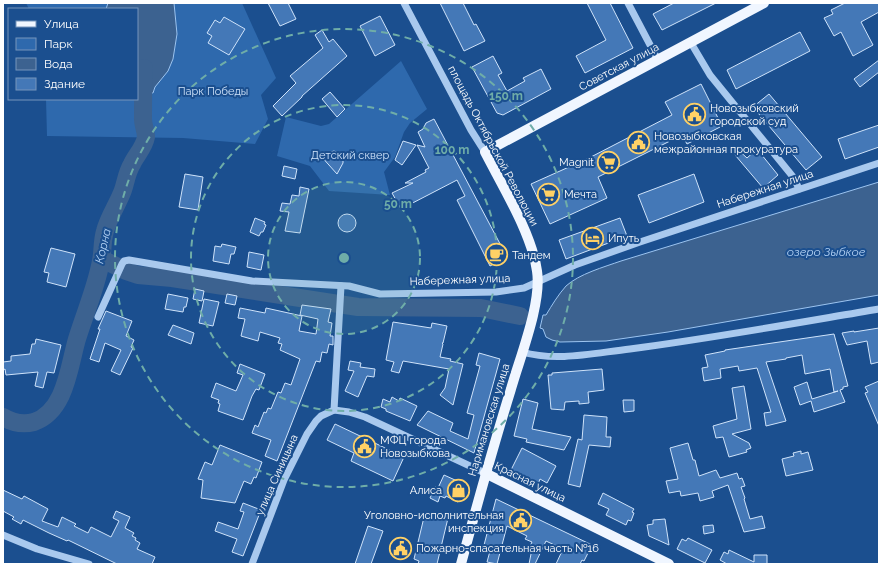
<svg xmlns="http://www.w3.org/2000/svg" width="882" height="567" viewBox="0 0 882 567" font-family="Raleway,sans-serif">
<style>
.green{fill:#2e69ad}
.water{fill:#3c6290;stroke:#9cc4f0}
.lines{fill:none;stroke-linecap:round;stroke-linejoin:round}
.river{stroke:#3c6290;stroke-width:18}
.building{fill:#4478b7;stroke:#cfe3fa}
.minor{stroke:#a9c9ee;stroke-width:7}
.major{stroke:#f0f6ff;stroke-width:10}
.ring{fill:none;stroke:#6fada8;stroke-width:2;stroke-dasharray:7 5}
.labels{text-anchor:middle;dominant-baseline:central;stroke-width:4;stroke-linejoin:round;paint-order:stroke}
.street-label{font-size:11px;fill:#fff;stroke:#1b4f8f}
.park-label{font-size:11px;fill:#cfe3fa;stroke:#1b4f8f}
.poi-label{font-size:11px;fill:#fff;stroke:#1b4f8f;text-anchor:start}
.water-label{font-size:12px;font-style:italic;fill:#b5d3f5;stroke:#1b4f8f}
.centre{fill:#6fada8;stroke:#1b4f8f;stroke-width:2}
.ring-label{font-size:12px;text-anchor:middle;font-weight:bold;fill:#6fada8;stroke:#1b4f8f;stroke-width:4;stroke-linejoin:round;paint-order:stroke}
</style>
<rect width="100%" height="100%" fill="#1b4f8f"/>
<g class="green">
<path d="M26,3H108L106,9H29Z"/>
<path d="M174,3H242L276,78L261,95L268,119L255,144L183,138L47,136L46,99H137V92L153,93L155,87L173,59L177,34Z"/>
<path d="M401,61L427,109L410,123L404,132L395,157L384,172L390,195L329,191L310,166L277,156L286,117L321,126L329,124Z"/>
</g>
<g class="water">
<path d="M108,3H174L177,34L173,59L168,71L155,87L153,93L137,92V9H106Z"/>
<path d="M879,182V295L668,332L606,341L560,342L552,340L546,337L543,329L540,328L543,315H546C552,305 558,295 566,286C579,274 604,267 621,261Z"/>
</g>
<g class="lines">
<g class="river">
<path d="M102,259L126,271L138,275L172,278L358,307L481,308L520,316"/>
<path d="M3,417C13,423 23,425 34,422C66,411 69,366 77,339C85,313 96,288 101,261C103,251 102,241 105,231C109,216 118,204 123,190C126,181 127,172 132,164C136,155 144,148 146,137C146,131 143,125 143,119C143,102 143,85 144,68"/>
</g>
</g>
<g class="building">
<path d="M268,3H288L296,19L280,26Z"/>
<path d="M440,3H463L474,25L476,24L485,41L464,51Z"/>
<path d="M587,3H610L633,48L585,73L576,56L606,40Z"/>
<path d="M674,3H716L662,30L653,14Z"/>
<path d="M845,3H879V12L861,22L873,45L853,56L841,32L834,36L824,18L833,14L831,10Z"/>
<path d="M380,16L395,45L375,56L360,26Z"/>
<path d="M224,17L245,29L229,55L208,43L212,36L207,33L215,20L220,23Z"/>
<path d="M322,30L329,42L333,39L347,56L302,96V97L282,116L273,106L296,83L290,76L323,48L315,35Z"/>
<path d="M800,32L810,51L736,89L727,70Z"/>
<path d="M493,56L502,73L498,75L507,91L525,81L523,78L541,69L551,89L503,115L497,113L472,67Z"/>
<path d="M879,60V72L860,87L854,79Z"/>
<path d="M701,84L722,126L687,144L682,135L598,177L607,198L550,224L531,184L589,158L672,115L665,102Z"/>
<path d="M330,92L345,109L337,117L322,99Z"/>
<path d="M769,94L822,157L806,170L753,107Z"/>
<path d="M434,119L507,257L490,266L457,200L465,196L457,180L401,209L392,193L413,183H405L426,172L425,170L429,168L417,145L425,147L418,132L423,129L426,123Z"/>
<path d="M879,125V147L845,159L838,139Z"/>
<path d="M403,141L416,145L402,165L395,160Z"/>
<path d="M734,146L747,158L757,149L778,175L763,188L730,149Z"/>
<path d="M334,151L340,154L343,159V163L337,174L320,155Z"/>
<path d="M284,166L297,169L295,179L282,176Z"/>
<path d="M185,174L203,177L198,210L179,207Z"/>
<path d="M694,174L704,202L649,223L638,195Z"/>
<path d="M300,187L309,189L300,233L285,231L289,212L280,211L282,203L290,204L292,195L299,196Z"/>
<circle cx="347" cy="223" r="9"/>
<path d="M255,218L265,222L264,224L266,225L263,232H261L259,236L250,232Z"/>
<path d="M620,218L627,236L566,259L559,240Z"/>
<path d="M222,244L236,247L234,254H231L229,264L213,261L215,246L221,247Z"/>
<path d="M51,248L75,254L66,287L47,282L49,273L44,272Z"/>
<path d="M249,252L264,255L261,270L247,267Z"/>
<path d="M195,289L204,291L202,301L193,299Z"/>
<path d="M168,294L188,298L186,307H184L183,312L165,309Z"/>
<path d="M227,294L237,296L235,305L225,303Z"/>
<path d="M204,299L219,302L213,326L199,323Z"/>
<path d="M302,305L331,309L328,322L332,323L330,336H333V345L329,344L327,353L322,352L320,362L316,361L277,461L265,456L271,440L252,433L255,425L258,427L264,412L266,413L268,408L271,409L278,392L281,393L285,383L291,385L300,359L280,350L282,344L278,343L280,338L260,332L258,341L241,336L245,319L238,318L240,308L265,313L266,308L302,316L299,331L316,334L318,319L300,315Z"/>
<path d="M106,311L132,321L126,336L134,340L131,347L133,348L120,375L111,371L121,350L105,343L99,362L90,359L100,329H98Z"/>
<path d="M393,322L431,328L432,323L447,326L443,343H442L443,344L440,357L451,359L450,361L463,364L453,405L440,395L445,388L449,369L403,361L399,373L391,371L394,362L386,360Z"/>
<path d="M173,325L194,333L191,344L168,335Z"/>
<path d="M879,328V362L871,364L867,341L847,345L842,333L854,331V332Z"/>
<path d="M834,334L848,386L843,387V389L840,390L845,402L814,412L811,401L800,405L794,387L807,382L812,399L838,391L834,392L830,369L805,374L802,355L786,358V359L766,362L786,421L766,426L764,413L771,412L757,368L739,371L738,366L720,369L721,378L704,381L702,368L708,367L705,355L725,351V350Z"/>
<path d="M36,339L61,345L54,373L47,372L43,388L35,386L38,372L6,375L5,369L3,370V362L11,361V356L30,354L32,344H35Z"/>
<path d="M479,353L500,359L474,453L417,425L428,411L453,423L450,431L468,439L474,415L467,413L480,366L476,365Z"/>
<path d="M350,361L361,363L360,367L375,369L374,377L367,376L358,397L345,391L354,371L348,370Z"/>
<path d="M240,364L265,374L259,390L256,389L252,396L243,420L218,411L220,404L218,403L219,400L211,397L216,383L236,391L243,375L237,373Z"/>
<path d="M602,369L604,390L588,392L589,403L579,404V401L565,402L564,410L551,409L548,375H552V373Z"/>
<path d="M879,381V426L865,393L868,392L865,387Z"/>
<path d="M744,386L751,429L732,434L749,443L751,448L746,450L747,452L729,457L723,437L716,438L713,426L737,419L732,388Z"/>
<path d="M392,397L399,401L400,398L417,406L410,421L386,411V409L381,407L383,399L390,402Z"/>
<path d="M523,399L538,403L532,429L571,437L564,450L526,442L527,439L514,436Z"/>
<path d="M623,400H634V411L624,412Z"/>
<path d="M584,415L607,417L606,437H611L610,447L589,445L580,487L568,484L578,439L582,440Z"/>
<path d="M335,424L404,457L393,481L351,461L354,453L327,440Z"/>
<path d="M688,443L693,460H695L699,476L716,470L720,478L737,473L739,479L742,478L745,486L741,487L745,498L744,499L750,519L762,516L765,528L744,532L728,485L712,491L714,497L700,501L698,493L681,496L680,491L669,493L666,481L678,479L670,448Z"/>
<path d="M220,445L262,462L256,478L254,477L251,484L244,481L235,503L201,498L203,480L198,479L205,462L212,465Z"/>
<path d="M522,448L556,466L547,483L540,479L538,484L511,470Z"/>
<path d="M801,451V454L808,452L813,470L786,476L782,459L794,456L793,453Z"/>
<path d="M444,475L466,485L458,502L446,496L445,498L440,496L438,502L430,498L435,487L438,488Z"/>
<path d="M3,490L22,499L24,496L48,509L42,521L58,527L62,517L76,524L74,526L88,533L91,527L111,537L119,521L113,518L116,511L130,517L125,528L134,533L132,536L136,538L135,540L140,543L137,549L155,557L152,564H117L68,540L67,541L49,533L23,520L21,524L12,519L14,517L3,511Z"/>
<path d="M603,493L634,509L632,512L634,513L631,521L628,520L626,525L606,515L609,509L598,504Z"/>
<path d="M496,499L592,545L584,561L582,560L580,564H556L563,549L546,541L535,564H529L532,549L529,548L532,542L525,539L527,536L507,526L497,564L487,562L490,551L483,549Z"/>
<path d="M243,503L261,510L243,556L232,552L237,539L215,531L218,522L238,529L244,512L240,511Z"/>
<path d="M425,513L448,518L437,564H418L419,561L414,559Z"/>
<path d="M665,519L669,545L649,536L647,525L653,524V520Z"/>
<path d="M713,525L714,532L704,534L703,526Z"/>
<path d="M368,526L383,531L371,564H355Z"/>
<path d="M688,538L712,550L705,563L677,549L682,539L686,541Z"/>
<path d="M729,550L754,562V555H767V564H727L720,560L724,552L728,554Z"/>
</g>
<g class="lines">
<g class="minor">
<path d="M404,3L471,130L485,152"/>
<path d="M628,3L658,60"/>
<path d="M691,43L710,75L794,178L799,189"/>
<path d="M98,317L122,264L124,261L129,260L252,281L349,286L380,294L496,292L524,288L575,265L640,242L879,163"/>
<path d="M522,352C557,362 594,353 630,349C713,338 796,323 879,309"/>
<path d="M334,410L349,412L365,417L485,473"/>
<path d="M3,535L37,549L89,564"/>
<path d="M252,564L284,480L307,434L316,421L321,416L334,410L341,286"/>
</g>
<g class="major">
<path d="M485,473L669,564"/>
<path d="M461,564C477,505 493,447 511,389C520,357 542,303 537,271C532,234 503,187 485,152L764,3"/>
</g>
</g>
<circle cx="344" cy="258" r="76" fill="#6fada8" fill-opacity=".12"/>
<g class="ring">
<circle cx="344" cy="258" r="76"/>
<circle cx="344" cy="258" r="153"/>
<circle cx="344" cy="258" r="229"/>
</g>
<defs>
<symbol id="civic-ring" viewBox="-11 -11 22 22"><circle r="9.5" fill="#1b4f8f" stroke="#ffd166" stroke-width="1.5"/><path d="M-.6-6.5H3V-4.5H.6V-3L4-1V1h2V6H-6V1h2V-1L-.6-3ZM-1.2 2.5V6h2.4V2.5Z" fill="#ffd166"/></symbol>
<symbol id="supermarket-ring" viewBox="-11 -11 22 22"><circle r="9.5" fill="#1b4f8f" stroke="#ffd166" stroke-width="1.5"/><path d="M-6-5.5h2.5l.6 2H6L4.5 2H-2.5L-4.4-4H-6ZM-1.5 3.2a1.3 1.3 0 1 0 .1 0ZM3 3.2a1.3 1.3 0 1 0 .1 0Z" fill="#ffd166"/></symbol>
<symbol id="hotel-ring" viewBox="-11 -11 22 22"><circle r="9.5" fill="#1b4f8f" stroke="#ffd166" stroke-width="1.5"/><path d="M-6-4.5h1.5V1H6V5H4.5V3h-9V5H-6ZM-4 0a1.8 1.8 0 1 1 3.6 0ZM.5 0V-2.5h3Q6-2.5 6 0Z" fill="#ffd166"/></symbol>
<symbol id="cafe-ring" viewBox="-11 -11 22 22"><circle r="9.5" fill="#1b4f8f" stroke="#ffd166" stroke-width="1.5"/><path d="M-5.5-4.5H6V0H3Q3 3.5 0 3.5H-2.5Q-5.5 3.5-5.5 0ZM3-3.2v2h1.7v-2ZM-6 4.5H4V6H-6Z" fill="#ffd166"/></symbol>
<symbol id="shop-ring" viewBox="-11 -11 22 22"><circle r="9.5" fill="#1b4f8f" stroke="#ffd166" stroke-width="1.5"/><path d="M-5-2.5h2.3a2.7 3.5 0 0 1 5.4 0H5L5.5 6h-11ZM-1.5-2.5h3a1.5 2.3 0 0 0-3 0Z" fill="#ffd166"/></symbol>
</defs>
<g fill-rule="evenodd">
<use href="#civic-ring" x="682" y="102" width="25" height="25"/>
<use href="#civic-ring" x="626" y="130" width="25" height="25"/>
<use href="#supermarket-ring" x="596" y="150" width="25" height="25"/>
<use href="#supermarket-ring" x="536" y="182" width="25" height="25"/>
<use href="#hotel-ring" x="580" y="226" width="25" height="25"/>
<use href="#cafe-ring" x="484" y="242" width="25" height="25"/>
<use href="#civic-ring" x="352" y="434" width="25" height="25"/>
<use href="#shop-ring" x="446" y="478" width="25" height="25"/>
<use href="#civic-ring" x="508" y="508" width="25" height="25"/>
<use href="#civic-ring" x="388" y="536" width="25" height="25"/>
</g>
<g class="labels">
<g class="street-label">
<text transform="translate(619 67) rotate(-28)">Советская улица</text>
<text transform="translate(493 146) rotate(62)">площадь Октябрьской Революции</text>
<text transform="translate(765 189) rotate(-18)">Набережная улица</text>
<text transform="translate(460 280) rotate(-2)">Набережная улица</text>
<text transform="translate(489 420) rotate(-73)">Наримановская улица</text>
<text transform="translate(277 475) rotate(-66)">улица Синицына</text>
<text transform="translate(530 482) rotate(26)">Красная улица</text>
</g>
<g class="park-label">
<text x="213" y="91">Парк Победы</text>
<text x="350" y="155">Детский сквер</text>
</g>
<g class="poi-label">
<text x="710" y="108">Новозыбковский<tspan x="710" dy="13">городской суд</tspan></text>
<text x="654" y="136">Новозыбковская<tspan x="654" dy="13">межрайонная прокуратура</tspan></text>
<text x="594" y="162" text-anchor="end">Magnit</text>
<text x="564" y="194">Мечта</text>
<text x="608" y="238">Ипуть</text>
<text x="512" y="255">Тандем</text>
<text x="380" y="440">МФЦ города<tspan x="380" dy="13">Новозыбкова</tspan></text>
<text x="442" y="490" text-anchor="end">Алиса</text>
<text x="504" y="515" text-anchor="end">Уголовно-исполнительная<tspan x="504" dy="13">инспекция</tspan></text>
<text x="416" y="548">Пожарно-спасательная часть №16</text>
</g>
<g class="water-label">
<text transform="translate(103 246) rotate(-77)">Корна</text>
<text x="826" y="252">озеро Зыбкое</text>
</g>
</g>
<circle cx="344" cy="258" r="6" class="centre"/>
<g class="ring-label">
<text x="506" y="100">150 m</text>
<text x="452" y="154">100 m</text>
<text x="398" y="208">50 m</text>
</g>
<rect width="882" height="567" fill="none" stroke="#ffffff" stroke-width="8"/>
<rect x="8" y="8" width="130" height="92" fill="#1b4f8f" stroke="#7695bc"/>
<rect x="16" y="21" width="20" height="6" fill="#f0f6ff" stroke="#7695bc"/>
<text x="44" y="28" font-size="12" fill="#ffffff">Улица</text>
<rect x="16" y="38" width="20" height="12" fill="#2e69ad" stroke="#7695bc"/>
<text x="44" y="48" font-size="12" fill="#ffffff">Парк</text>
<rect x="16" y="58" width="20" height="12" fill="#3c6290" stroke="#7695bc"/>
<text x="44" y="68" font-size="12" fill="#ffffff">Вода</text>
<rect x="16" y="78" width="20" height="12" fill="#4478b7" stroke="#7695bc"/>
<text x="44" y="88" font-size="12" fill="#ffffff">Здание</text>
</svg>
